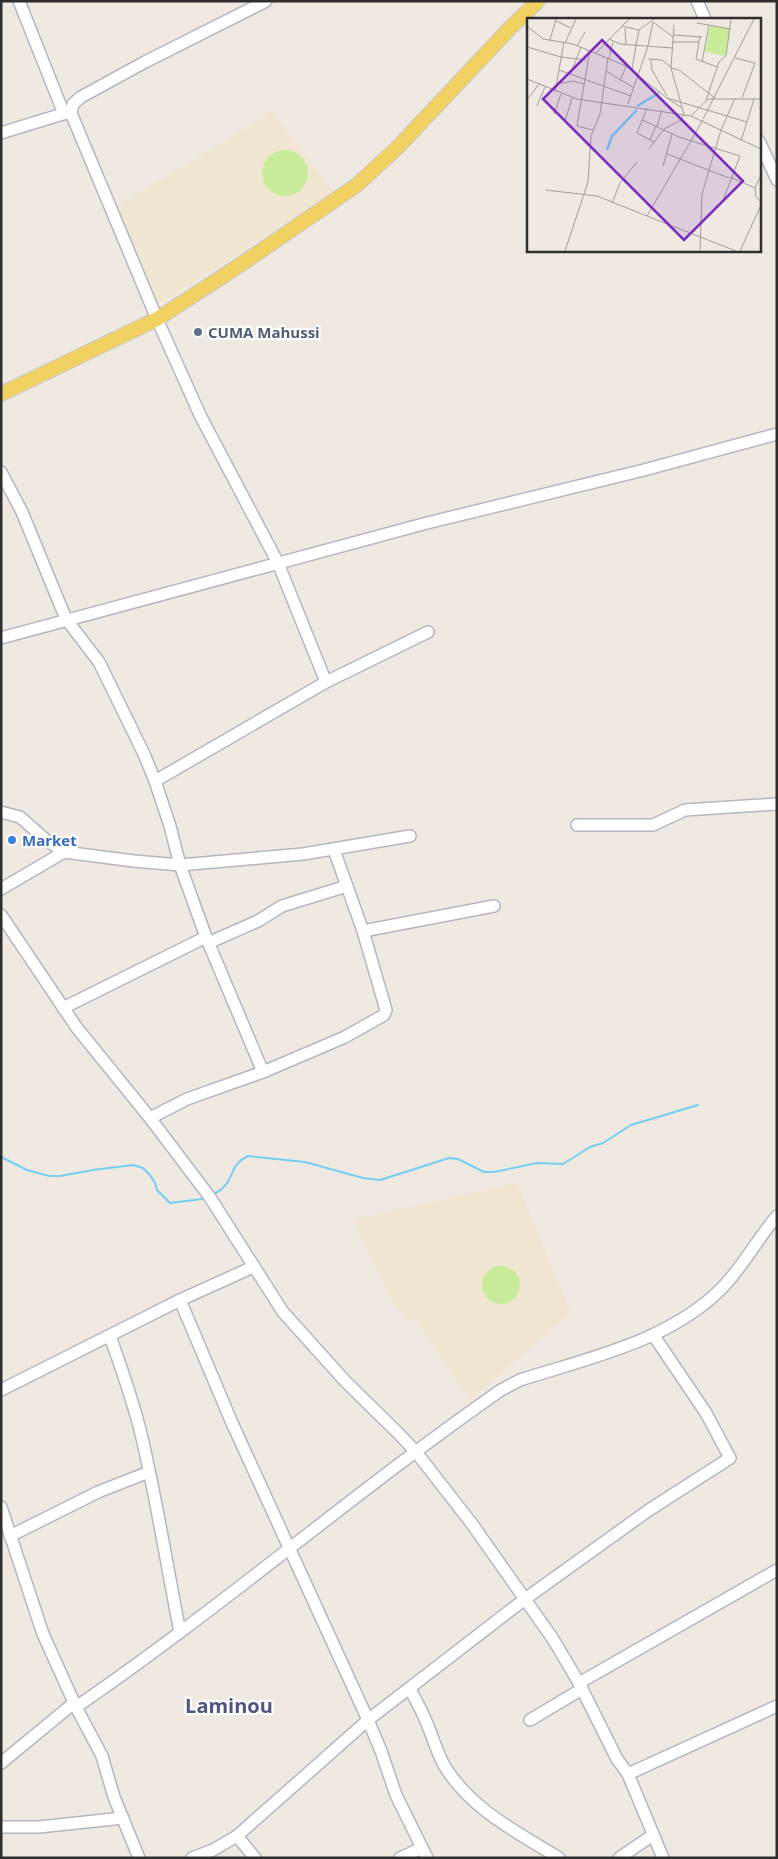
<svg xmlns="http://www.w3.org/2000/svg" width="778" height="1859" viewBox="0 0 778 1859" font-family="'Open Sans',sans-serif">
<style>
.education{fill:#f0e6d1}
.pitch{fill:#c9ec9a}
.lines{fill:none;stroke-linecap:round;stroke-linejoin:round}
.stream{stroke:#75cff0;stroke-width:2}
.minor-casing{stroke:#b4b7c1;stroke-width:14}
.major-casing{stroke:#c9c9c9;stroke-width:16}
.minor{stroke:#fff;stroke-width:11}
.major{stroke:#f2d163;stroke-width:14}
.service-dot{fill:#5c6f8a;stroke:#fff;stroke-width:2}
.shop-dot{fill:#3f7fe0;stroke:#fff;stroke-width:2}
.labels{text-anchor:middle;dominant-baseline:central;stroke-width:4.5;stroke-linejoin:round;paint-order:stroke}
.service-label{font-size:15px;font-weight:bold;fill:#4e5e75;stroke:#fff;text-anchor:start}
.shop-label{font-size:15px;font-weight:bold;fill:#366cbe;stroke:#fff;text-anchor:start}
.district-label{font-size:20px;font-weight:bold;fill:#4d5680;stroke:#fff}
.inset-river{fill:none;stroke:#75cff0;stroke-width:2.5}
.inset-road{fill:none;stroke:#a29e99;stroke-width:1}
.view{fill:#7b2cbf;fill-opacity:0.15;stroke:#7b2cbf;stroke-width:2.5}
.inset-edge{fill:none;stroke:#2e2e2e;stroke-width:2.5}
</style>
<rect width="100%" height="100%" fill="#efe9e1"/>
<g class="education">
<path d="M272,112L334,193L156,306L116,207Z"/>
<path d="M517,1183L571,1313L470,1400L415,1318L408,1322L392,1301L353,1220Z"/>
</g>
<g class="pitch">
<circle cx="285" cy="173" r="23"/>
<circle cx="501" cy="1285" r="19"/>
</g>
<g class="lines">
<g class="stream">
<path d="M1,1157L27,1170L49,1176H60L93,1170L133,1165L143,1168L150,1175L155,1183L157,1190L170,1203L202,1199"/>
<path d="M216,1193C236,1182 227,1166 248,1156L305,1162L363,1178L380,1180L449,1158L458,1159L484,1172H494L537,1163L563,1164L590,1147L603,1143L631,1125L698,1105"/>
</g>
<defs>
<g id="minor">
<path d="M19,1L64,114"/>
<path d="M266,1L145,62L81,97L73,104L71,113L157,319L200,415L278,563L326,682"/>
<path d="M697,1L705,19"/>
<path d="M1,133L69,112"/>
<path d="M759,141L777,180"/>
<path d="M1,472L22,512L66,619L99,662L144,754L155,781L170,826L180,865L206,937L263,1072"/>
<path d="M1,638L427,523L644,470L777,434"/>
<path d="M155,781L326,682L428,632"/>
<path d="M1,812L20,817L46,840L64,852L134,861L180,865L303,854L410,836"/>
<path d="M577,825H653L685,810L777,804"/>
<path d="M1,889L64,852"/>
<path d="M1,915L77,1028L150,1118L209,1196L283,1312L345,1381L398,1433L416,1452L472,1524L553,1639L579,1683L617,1759L628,1774L663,1858"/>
<path d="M363,931L494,906"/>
<path d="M208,943L258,921L282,906L347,886"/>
<path d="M63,1008L206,937"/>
<path d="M150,1118L187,1099L263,1072L345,1037L384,1015L386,1010L363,931L334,850"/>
<path d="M180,1300L232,1423L368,1720L381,1751L396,1795L427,1858"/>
<path d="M110,1336C122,1370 134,1403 142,1438C157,1502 167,1567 180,1632"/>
<path d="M1,1390L180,1300L253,1267"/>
<path d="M1,1507L43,1634L76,1707L102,1756L114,1797L139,1858"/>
<path d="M10,1536L98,1492L149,1472"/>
<path d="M579,1683L777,1570"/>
<path d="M410,1689C415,1699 421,1709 425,1719C432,1734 436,1751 444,1765C469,1808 518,1833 559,1858"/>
<path d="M76,1707C222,1607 356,1491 501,1390L520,1380C589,1358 669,1341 721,1289C743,1267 757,1239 777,1216"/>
<path d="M530,1720L582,1689"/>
<path d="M1,1763L74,1703"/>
<path d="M628,1774L777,1706"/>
<path d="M1,1827H39L123,1818"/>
<path d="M237,1836L255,1858"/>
<path d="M192,1858L213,1850L237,1836L368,1720L525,1599L649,1510L730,1458L706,1413L654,1336"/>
<path d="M400,1858L422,1848"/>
<path d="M619,1858L653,1835"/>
</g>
<path id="major" d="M1,394L157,319L240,265L357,185L398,147L510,28L538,1"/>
</defs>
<use href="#minor" class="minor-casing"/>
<use href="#major" class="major-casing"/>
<use href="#minor" class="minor"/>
<use href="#major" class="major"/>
</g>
<circle class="service-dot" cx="198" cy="332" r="5"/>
<circle class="shop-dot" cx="12" cy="840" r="5"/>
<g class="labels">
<g class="service-label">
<text x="208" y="332">CUMA Mahussi</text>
</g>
<g class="shop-label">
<text x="22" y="840">Market</text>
</g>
<g class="district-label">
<text x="229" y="1705">Laminou</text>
</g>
</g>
<g transform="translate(527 18)">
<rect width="234" height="234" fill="#efe9e1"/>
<path d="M183,8L203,11L198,38L178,34Z" fill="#c9ec9a"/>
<path class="inset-river" d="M110,88L132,75M80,132L85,118L110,92"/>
<path class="inset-road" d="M29,3L44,10M126,4L146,19M170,5L204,11M0,8L16,21L46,26L99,48L140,80L220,104M95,8L112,12M98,10L99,26M147,17L175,19M173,18L169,41L190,49M82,21L93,26L145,30M23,22L29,1M146,24H172M38,25L49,1M109,27L112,12L127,1M50,28L58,14M0,29L34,39L59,42M63,32L50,108L66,112M69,35L102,1M82,40L86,24M208,40L228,45L215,80M121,41L135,42L144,49M124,42L125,52L140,78M175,44L182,7M144,50L152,52L188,80M105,51L109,27M32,52L104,78M79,53L107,70M44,55L54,29M0,61L50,81L164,98M93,63L99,48M29,66L46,63L57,66M28,74L37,24M140,80L155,90M234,81H181L164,98L234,131M0,82L12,66M179,82L192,44L199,38L204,1M101,86L121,28L126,4M10,88L18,69M120,90L110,115L127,124M27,96L34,76M176,101L227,1M115,102L152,119L213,138L195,185M176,102L120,198L209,233M38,103L45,80M130,108L135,92M194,112L208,80M123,122L129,108M214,123L227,81M122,131L137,111L154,102L157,96L144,50L147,7M140,136L202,160M136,148L145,116M203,159L228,170L234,157M228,170L229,179L234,184M19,172L70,178L120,198M85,185L93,165L110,144M38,233L61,164L64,118L73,96L81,40M173,233L175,176L194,112M213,233L234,187"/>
<path class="view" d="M75,22L216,163L157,222L16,81Z"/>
<rect width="234" height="234" class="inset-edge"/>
</g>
<rect width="778" height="1859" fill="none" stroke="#2e2e2e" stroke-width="5"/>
</svg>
